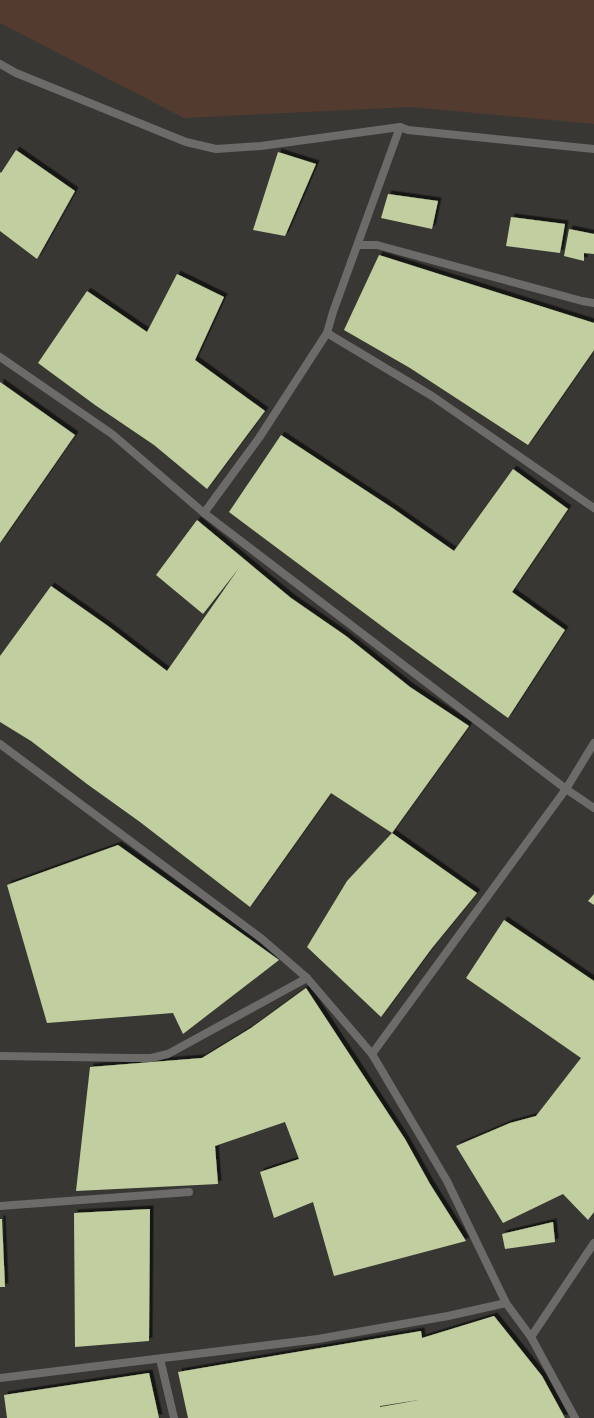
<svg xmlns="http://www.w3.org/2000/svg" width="594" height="1418" viewBox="0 0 594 1418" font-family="'Work Sans',sans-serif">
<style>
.green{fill:#543b30}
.building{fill:#c1ce9f;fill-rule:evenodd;filter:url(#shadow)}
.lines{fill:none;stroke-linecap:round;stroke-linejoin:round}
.street{stroke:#6d6b6a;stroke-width:8}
</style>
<defs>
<filter id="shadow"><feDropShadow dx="3.5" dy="-3.5" stdDeviation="0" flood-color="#0009"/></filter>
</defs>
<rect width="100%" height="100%" fill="#383733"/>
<path class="green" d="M0,0H594V124L411,107L184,118L0,23Z"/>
<g class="building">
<path d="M16,150L75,191L37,259L0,231V172L1,173Z"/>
<path d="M278,152L316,164L285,236L253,230Z"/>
<path d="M388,194L438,201L432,229L381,218Z"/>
<path d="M511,217L565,224L560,253L506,246Z"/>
<path d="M569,229L594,234V254L584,253V261L564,256Z"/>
<path d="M379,255L594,323V350L528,445L410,368L344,330Z"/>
<path d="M177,274L224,297L195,360L265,411L207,489L154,445L95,405L38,363L87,291L147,332Z"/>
<path d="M0,382L75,435L0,543Z"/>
<path d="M281,435L394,509L454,551L513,469L568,509L512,592L565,630L508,718L399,639L229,512Z"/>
<path d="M197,520L291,598L346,636L410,687L469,726L392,833L331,793L250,907L140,822L87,784L31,741L0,722V656L51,586L108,626L167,671L239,568L203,614L156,575Z"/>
<path d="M392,833L477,893L432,948L381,1017L307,947L347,881Z"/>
<path d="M118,845L279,960L183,1034L173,1013L47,1023L7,885Z"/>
<path d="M594,894V905L588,901Z"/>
<path d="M504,920L594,981V1212L588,1220L563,1194L503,1223L456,1146L510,1123L536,1116L581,1058L466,978Z"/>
<path d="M306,988L405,1139L430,1184L466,1241L334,1276L313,1202L274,1218L260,1172L299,1159L285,1122L215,1146L218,1184L76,1191L90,1067L202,1058L251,1028Z"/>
<path d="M150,1209L149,1341L75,1347L74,1213Z"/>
<path d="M0,1219H2L5,1287H0Z"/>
<path d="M553,1222L555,1242L505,1249L502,1234Z"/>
<path d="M494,1316L542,1376L565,1418H188L178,1372L421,1331L422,1338ZM418,1400L403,1403L380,1407V1406Z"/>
<path d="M149,1373L159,1418H7L4,1395Z"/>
</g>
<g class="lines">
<g class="street">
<path d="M0,64L16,73L186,142L216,149L261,146L400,127L408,130L594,149"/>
<path d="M358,245H377L582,301L594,303"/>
<path d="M327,333L432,396L594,508"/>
<path d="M0,357L112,434L204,513L566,789L594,808"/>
<path d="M204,513L259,438L327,333L333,312L400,127"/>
<path d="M0,744L262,939L307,978L372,1054L447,1181L506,1303L531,1337L575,1418"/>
<path d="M372,1054L566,789L594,743"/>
<path d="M0,1056L131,1058H151L168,1054L307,978"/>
<path d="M0,1206L189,1192"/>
<path d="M531,1337L594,1243"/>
<path d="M160,1359L174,1418"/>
<path d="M0,1378L318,1339L448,1316L506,1303"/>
</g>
</g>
</svg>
